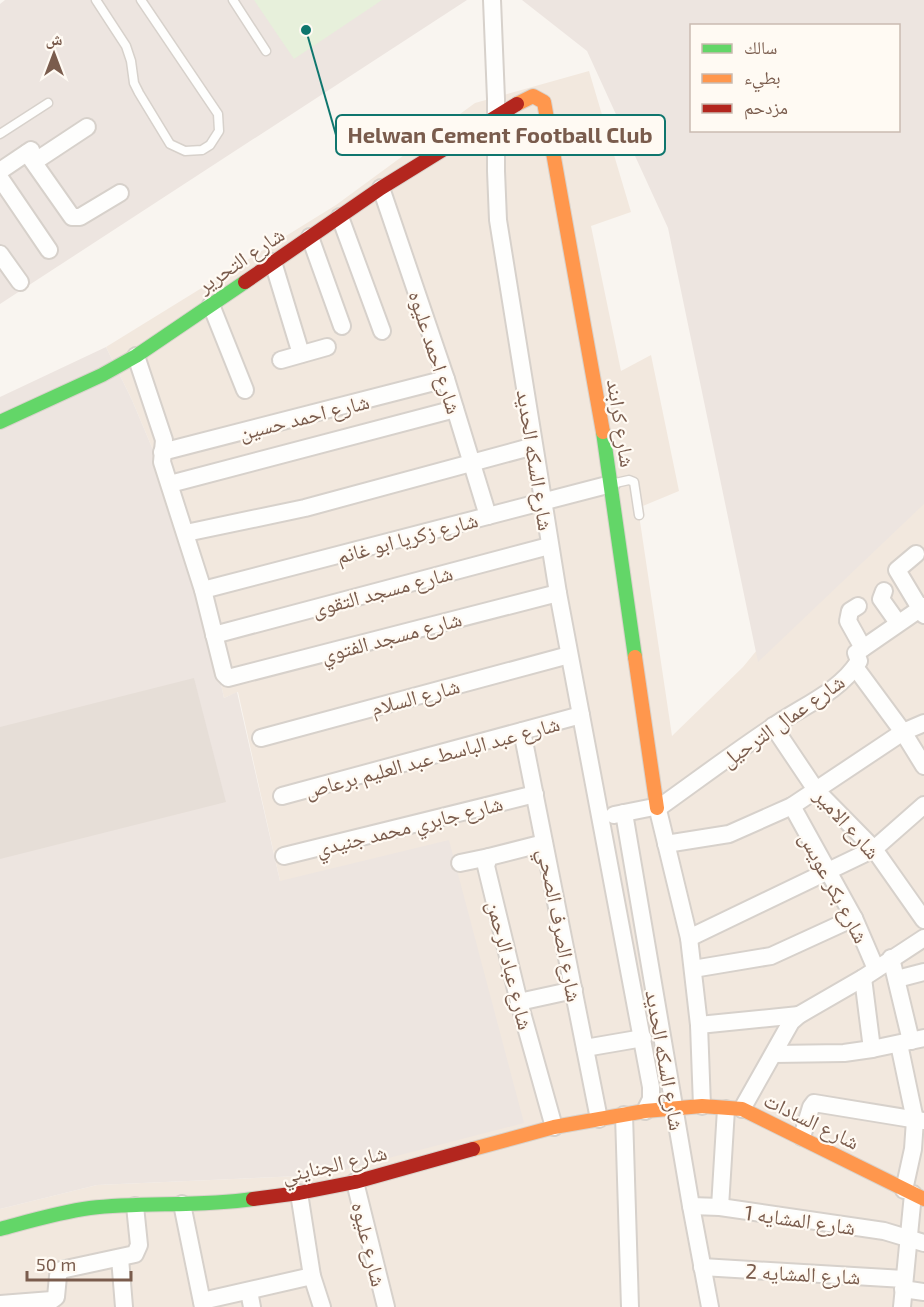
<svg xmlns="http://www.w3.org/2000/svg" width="924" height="1307" viewBox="0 0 924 1307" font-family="'Exo 2','Noto Naskh Arabic',sans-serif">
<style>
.residential{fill:#f2e8de}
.industrial{fill:#ede5e0;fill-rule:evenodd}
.green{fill:#e7f0db}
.building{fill:#e6ded7}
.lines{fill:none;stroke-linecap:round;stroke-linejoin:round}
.lane-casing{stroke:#d7d1cb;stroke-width:11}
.street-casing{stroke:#d7d1cb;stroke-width:20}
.fast-casing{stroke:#d9d2cb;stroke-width:16}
.slow-casing{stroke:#d9d2cb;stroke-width:16}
.jam-casing{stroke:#d9d2cb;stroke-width:16}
.lane{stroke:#fefefd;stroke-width:8}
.street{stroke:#fefefd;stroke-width:16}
.fast{stroke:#63d668;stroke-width:14}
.slow{stroke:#ff974d;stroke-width:14}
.jam{stroke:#b3261e;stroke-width:14}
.labels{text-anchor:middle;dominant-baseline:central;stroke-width:4.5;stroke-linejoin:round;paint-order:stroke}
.street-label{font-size:21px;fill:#7a5c4d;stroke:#fffaf3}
.leader{fill:none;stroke:#0f766e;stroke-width:2}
.callout-dot{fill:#0f766e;stroke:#fffaf3;stroke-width:2}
.callout{fill:#fffaf3;stroke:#0f766e;stroke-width:2}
.callout-label{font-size:22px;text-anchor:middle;font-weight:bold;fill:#7a5c4d}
</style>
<rect width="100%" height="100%" fill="#f9f5f0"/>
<path class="residential" d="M589,71L631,212L591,226L621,371L651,355L679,491L638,508L672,736L743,667L757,650L924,495V1307H0V1209L97,1185L323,1175L280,881L238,692L224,698L188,533L132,400L106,347L336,205L475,103Z"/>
<g class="industrial">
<path d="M5,0H467L0,304V4Z"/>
<path d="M522,0H924V504L758,662L668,228L587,51ZM692,26H898V130H692Z"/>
<path d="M106,347L132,400L188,533L224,698L237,692L280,881L449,840L524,1123L323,1175L97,1185L0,1209V397Z"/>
</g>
<path class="green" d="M254,0H382L294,59Z"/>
<path class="building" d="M194,678L226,802L0,859V727Z"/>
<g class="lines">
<defs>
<g id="lane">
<path d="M96,0L126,46L131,61L134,83L139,93L170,144L185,151L202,150L210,145L219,131L218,114L141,0"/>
<path d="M233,0L266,51"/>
<path d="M0,134L48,103"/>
<path d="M611,484L629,480L634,482L639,515"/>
</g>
<g id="street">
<path d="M492,0L496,99V171L498,220L558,593L651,1087V1099L645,1111"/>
<path d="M27,153L72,217H80L120,193"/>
<path d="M34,162L87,127"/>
<path d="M0,171L31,150"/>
<path d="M0,178L49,250"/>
<path d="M381,188L446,379L488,516"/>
<path d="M340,217L382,331"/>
<path d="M310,237L342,326"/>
<path d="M0,254L20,282"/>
<path d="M273,262L301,354"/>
<path d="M211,305L245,390"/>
<path d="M136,356L164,440L162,462L203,590L224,674L228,678L558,593"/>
<path d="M281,360L327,347"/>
<path d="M162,452L446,379"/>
<path d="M170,484L455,409"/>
<path d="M186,533L305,508L534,446"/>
<path d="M916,554L897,570L924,615"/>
<path d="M203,590L611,484"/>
<path d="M884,591L881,599L898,623"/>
<path d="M858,606L850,611L848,621L863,648"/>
<path d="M214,635L549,546"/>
<path d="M855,667L903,732L924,766"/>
<path d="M773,726L816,790L874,849L924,920"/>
<path d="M522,731L599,1119"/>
<path d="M261,738L569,655"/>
<path d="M282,796L581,715"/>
<path d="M792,806L854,918L876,969"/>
<path d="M657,809C695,782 732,754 771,728C800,707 839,693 859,661L856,653L924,606"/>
<path d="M624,813L691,1206L710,1307"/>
<path d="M614,815L654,807L658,810L689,938L699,1025L702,1106"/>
<path d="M544,843L489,857L486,866L519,1002L554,1127"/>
<path d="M666,844L729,834L792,806L903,732L924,723"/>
<path d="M284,856L535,794"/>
<path d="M460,863L489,857"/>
<path d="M689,938L874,849L924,805"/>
<path d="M891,958L911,1041"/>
<path d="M693,969L771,956L854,918"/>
<path d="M863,978L872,1049"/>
<path d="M897,979L924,972"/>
<path d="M519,1002L574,990"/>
<path d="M699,1025L799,1015"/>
<path d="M899,1044L915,1120L913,1149L904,1190"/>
<path d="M585,1048L643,1038"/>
<path d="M774,1054L844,1053L872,1049L924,1038"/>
<path d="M742,1109L791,1022L799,1015L863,978L924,938"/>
<path d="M624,1115L630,1307"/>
<path d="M802,1137L811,1107L814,1103L924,1121"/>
<path d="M355,1182L386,1307"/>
<path d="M299,1193L312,1276L322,1307"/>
<path d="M182,1204L203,1307"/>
<path d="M691,1206L720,1207L884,1231L924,1243"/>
<path d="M720,1207L726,1109"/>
<path d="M120,1258L124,1307"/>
<path d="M702,1267L904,1279"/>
<path d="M903,1289L924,1292"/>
<path d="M249,1291L252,1307"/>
<path d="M202,1301L312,1276"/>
<path d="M0,1304L52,1300L56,1297L58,1276L61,1270L135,1254L139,1245L135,1206"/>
<path d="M902,1307L913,1194"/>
</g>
<g id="fast">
<path d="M0,422L102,375L136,356L245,282"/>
<path d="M603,432L635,657"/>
<path d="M0,1229C30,1221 60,1212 90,1208C144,1202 199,1207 253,1199"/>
</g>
<g id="slow">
<path d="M517,104L533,96L544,102L603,432"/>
<path d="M635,657L657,808"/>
<path d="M473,1149L554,1127L645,1111L702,1106L742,1109L924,1199"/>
</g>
<g id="jam">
<path d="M245,282L381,188L517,104"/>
<path d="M253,1199L299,1193L355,1182L473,1149"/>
</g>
</defs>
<use href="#lane" class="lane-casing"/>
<use href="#street" class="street-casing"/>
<use href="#fast" class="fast-casing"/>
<use href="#slow" class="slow-casing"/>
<use href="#jam" class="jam-casing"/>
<use href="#lane" class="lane"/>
<use href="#street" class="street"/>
<use href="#fast" class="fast"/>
<use href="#slow" class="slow"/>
<use href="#jam" class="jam"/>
</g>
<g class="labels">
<g class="street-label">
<text transform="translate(240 259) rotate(-34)">شارع التحرير</text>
<text transform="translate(436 352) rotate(72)">شارع احمد عليوه</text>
<text transform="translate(304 416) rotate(-14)">شارع احمد حسين</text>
<text transform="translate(622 423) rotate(81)">شارع كرابند</text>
<text transform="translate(536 460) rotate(81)">شارع السكه الحديد</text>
<text transform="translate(407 537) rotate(-15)">شارع زكريا ابو غانم</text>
<text transform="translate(382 590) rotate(-15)">شارع مسجد التقوى</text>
<text transform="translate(391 636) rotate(-15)">شارع مسجد الفتوي</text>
<text transform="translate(415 696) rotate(-15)">شارع السلام</text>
<text transform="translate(782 720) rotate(-35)">شارع عمال الترحيل</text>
<text transform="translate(432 756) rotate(-15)">شارع عبد الباسط عبد العليم برعاص</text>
<text transform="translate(848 823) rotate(48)">شارع الامير</text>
<text transform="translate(409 825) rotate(-14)">شارع جابري محمد جنيدي</text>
<text transform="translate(835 887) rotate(62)">شارع بكر عويس</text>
<text transform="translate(561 925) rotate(79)">شارع الصرف الصحي</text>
<text transform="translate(511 965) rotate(76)">شارع عباد الرحمن</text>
<text transform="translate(666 1060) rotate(80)">شارع السكه الحديد</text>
<text transform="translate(812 1120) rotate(26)">شارع السادات</text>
<text transform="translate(334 1163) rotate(-13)">شارع الجنايني</text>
<text transform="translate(800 1219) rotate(8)">شارع المشايه 1</text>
<text transform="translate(370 1244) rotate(76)">شارع عليوه</text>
<text transform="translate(803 1273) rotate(3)">شارع المشايه 2</text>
</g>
</g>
<path class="leader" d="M306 30L336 135"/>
<circle class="callout-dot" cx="306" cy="30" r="6"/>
<rect class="callout" x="336" y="115" width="329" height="40" rx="6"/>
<g class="callout-label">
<text x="500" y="143">Helwan Cement Football Club</text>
</g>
<rect x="690" y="24" width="210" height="108" fill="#fffaf3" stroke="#cabbb1" stroke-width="1.5"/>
<rect x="702" y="44" width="30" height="9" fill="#63d668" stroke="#cabbb1" stroke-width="1.5"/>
<text x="744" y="54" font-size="18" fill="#7a5c4d">سالك</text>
<rect x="702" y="74" width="30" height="9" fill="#ff974d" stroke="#cabbb1" stroke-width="1.5"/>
<text x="744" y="84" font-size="18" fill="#7a5c4d">بطيء</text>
<rect x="702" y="104" width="30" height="9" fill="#b3261e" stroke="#cabbb1" stroke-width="1.5"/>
<text x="744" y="114" font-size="18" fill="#7a5c4d">مزدحم</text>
<g transform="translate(54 54)" stroke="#fffaf3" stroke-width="4.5" paint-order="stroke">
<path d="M0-4.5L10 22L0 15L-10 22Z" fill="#7a5c4d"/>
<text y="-9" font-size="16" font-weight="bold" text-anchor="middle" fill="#7a5c4d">ش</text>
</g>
<path d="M27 1271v9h104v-9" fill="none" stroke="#7a5c4d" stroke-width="3"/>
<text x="36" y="1271" font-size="18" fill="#7a5c4d" stroke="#fffaf3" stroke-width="4.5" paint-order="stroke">50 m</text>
</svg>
